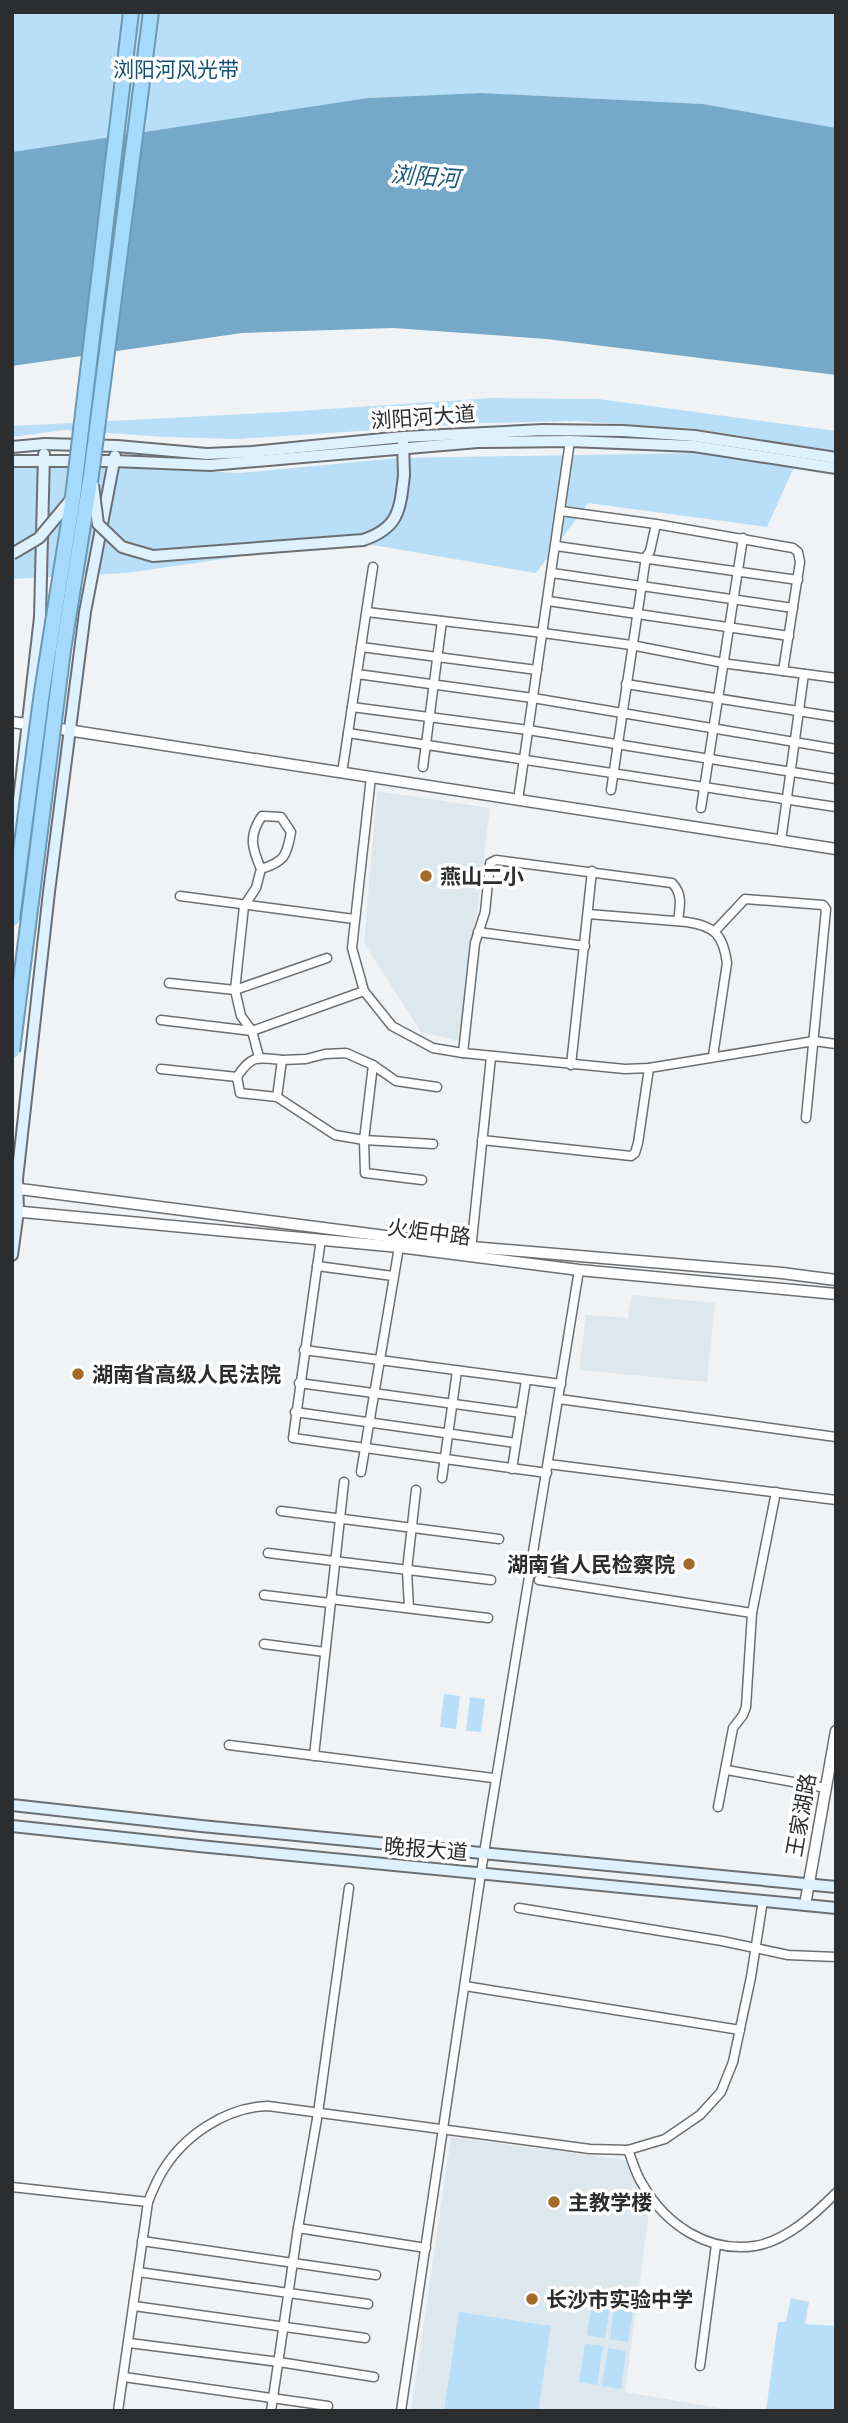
<svg xmlns="http://www.w3.org/2000/svg" width="848" height="2423" viewBox="0 0 848 2423" font-family="Raleway,'Noto Sans SC',sans-serif">
<style>
.built{fill:#dde7ee}
.green{fill:#b8def8}
.water{fill:#76a8c9}
.lines{fill:none;stroke-linecap:round;stroke-linejoin:round}
.minor-casing{stroke:#6c6f71;stroke-width:11}
.tertiary-casing{stroke:#6c6f71;stroke-width:13}
.secondary-casing{stroke:#6c6f71;stroke-width:14}
.minor{stroke:#fff;stroke-width:8}
.tertiary{stroke:#fff;stroke-width:10}
.secondary{stroke:#def1fe;stroke-width:10}
.secondary-bridge-casing{stroke:#6c6f71;stroke-width:14;stroke-linecap:butt}
.trunk-bridge-casing{stroke:#6d98b4;stroke-width:18;stroke-linecap:butt}
.secondary-bridge{stroke:#def1fe;stroke-width:10}
.trunk-bridge{stroke:#a6dafc;stroke-width:14}
.poi-dot{fill:#a46a29;stroke:#fff;stroke-width:2.5}
.labels{text-anchor:middle;dominant-baseline:central;stroke-width:7;stroke-linejoin:round;paint-order:stroke}
.park-label{font-size:21px;fill:#114f70;stroke:#fff}
.street-label{font-size:21px;fill:#2c2d2e;stroke:#fff}
.poi-label{font-size:21px;font-weight:bold;fill:#2c2d2e;stroke:#fff;text-anchor:start}
.water-label{font-size:23px;font-style:italic;fill:#1c5779;stroke:#fff}
</style>
<rect width="100%" height="100%" fill="#f0f3f5"/>
<g class="built">
<path d="M377,791L490,808L461,1041L421,1032L364,943Z"/>
<path d="M632,1295L715,1303L707,1382L579,1370L586,1315L628,1318Z"/>
<path d="M451,2137L626,2160L649,2191L650,2205L625,2392L736,2411H411Z"/>
</g>
<g class="green">
<path d="M12,12H836V128L703,104L481,93L368,98L12,152Z"/>
<path d="M493,398L598,399L836,431V451L698,429L576,421L483,423L238,439L166,437L64,430L12,437V426L283,412Z"/>
<path d="M693,453L794,467L767,527L588,503L536,573L349,541L126,573L12,579V463L240,473L398,458Z"/>
<path d="M444,1694L460,1696L456,1729L440,1727Z"/>
<path d="M470,1697L485,1699L481,1732L466,1731Z"/>
<path d="M593,2297L611,2300L605,2338L587,2335Z"/>
<path d="M791,2298L809,2302L805,2324L836,2326V2411H766L778,2322H786Z"/>
<path d="M615,2301L634,2304L628,2342L610,2339Z"/>
<path d="M459,2312L551,2326L538,2411H444Z"/>
<path d="M585,2344L603,2346L597,2385L579,2382Z"/>
<path d="M608,2348L626,2351L621,2389L602,2386Z"/>
</g>
<path class="water" d="M481,93L703,104L836,128V375L547,339L393,328L242,333L12,366V152L368,98Z"/>
<g class="lines">
<defs>
<g id="minor">
<path d="M561,511L656,524L793,548L798,552L800,562L783,671"/>
<path d="M556,546L798,580"/>
<path d="M552,573L793,608"/>
<path d="M548,601L789,636"/>
<path d="M367,612L543,633L631,645L729,664L836,678"/>
<path d="M361,647L537,670"/>
<path d="M357,674L533,698L836,749"/>
<path d="M626,684L836,717"/>
<path d="M352,707L528,730L836,779"/>
<path d="M348,733L836,807"/>
<path d="M423,767L442,621"/>
<path d="M342,773L373,567"/>
<path d="M371,777L352,948L364,991L392,1026L433,1048L463,1053L625,1069L649,1068L814,1041L836,1044"/>
<path d="M611,790L646,557L650,551L656,524"/>
<path d="M518,800L570,441"/>
<path d="M701,808L743,538"/>
<path d="M781,841L804,674"/>
<path d="M180,896L354,919"/>
<path d="M588,914L687,922C715,926 723,935 727,963L713,1056"/>
<path d="M715,931L745,899L823,905L826,909L806,1118"/>
<path d="M478,932L585,946"/>
<path d="M169,983L235,990L327,958"/>
<path d="M161,1020L252,1031L364,991"/>
<path d="M463,1053L475,943L485,912L490,863L496,860L672,883C683,894 680,906 678,921"/>
<path d="M259,1057L252,1031L241,1016L235,990L244,906L256,888L261,869C284,862 287,856 291,832L281,817L262,816C248,836 252,848 261,869"/>
<path d="M282,1060L306,1059L325,1054L346,1053L373,1065L396,1081L437,1087"/>
<path d="M373,1065L364,1140L365,1173L422,1180"/>
<path d="M571,1065L592,871"/>
<path d="M161,1069L237,1077L240,1093L277,1097"/>
<path d="M237,1077C251,1055 257,1057 282,1060L277,1097L335,1135L364,1140L433,1144"/>
<path d="M482,1140L631,1156L635,1153L638,1143L649,1068"/>
<path d="M321,1239L293,1438L547,1473"/>
<path d="M471,1250L491,1057"/>
<path d="M317,1266L393,1276"/>
<path d="M304,1350L561,1384"/>
<path d="M299,1383L521,1413"/>
<path d="M559,1399L836,1437"/>
<path d="M295,1412L516,1443"/>
<path d="M548,1464L836,1500"/>
<path d="M512,1469L526,1380"/>
<path d="M361,1472L399,1247"/>
<path d="M442,1478L457,1371"/>
<path d="M281,1511L499,1539"/>
<path d="M268,1553L491,1580"/>
<path d="M539,1580L752,1613"/>
<path d="M264,1595L330,1603"/>
<path d="M331,1599L488,1618"/>
<path d="M409,1608L407,1570L416,1490"/>
<path d="M264,1644L325,1652"/>
<path d="M229,1745L493,1778"/>
<path d="M314,1756L344,1482"/>
<path d="M727,1770L826,1788"/>
<path d="M718,1807L733,1728L743,1715L746,1707L752,1613L776,1492"/>
<path d="M519,1908L722,1941L788,1955L836,1957"/>
<path d="M465,1986L740,2030"/>
<path d="M628,2150C633,2162 636,2175 643,2185C666,2225 708,2253 755,2246C786,2241 815,2214 836,2193"/>
<path d="M12,2187L148,2202"/>
<path d="M298,2228L426,2248"/>
<path d="M142,2241L376,2275"/>
<path d="M138,2272L368,2304"/>
<path d="M134,2306L365,2338"/>
<path d="M129,2343L279,2362L374,2377"/>
<path d="M700,2366L716,2245"/>
<path d="M124,2377L328,2406"/>
<path d="M118,2411L148,2202C152,2192 156,2182 162,2172C183,2136 226,2107 268,2106L590,2149L628,2150L665,2139L700,2115L721,2092L733,2062L751,1977L763,1900"/>
<path d="M271,2411L298,2228L318,2113L349,1888"/>
<path d="M401,2411L484,1853L579,1270"/>
</g>
<g id="tertiary">
<path d="M12,722L33,725"/>
<path d="M48,727L836,849"/>
<path d="M12,1188L471,1247L782,1273L836,1280"/>
<path d="M12,1211L399,1247L579,1270L836,1294"/>
<path d="M805,1905L836,1731"/>
</g>
<g id="secondary">
<path d="M403,443L404,475"/>
<path d="M12,447L45,444L117,446L207,454L252,452L403,437L543,430L623,431L695,436L836,458"/>
<path d="M12,461H114L210,465L478,442L570,441L694,446L836,468"/>
<path d="M12,861L40,617L44,454"/>
<path d="M12,1255L18,1211L17,1179L49,892L85,612L115,456"/>
<path d="M12,1805L201,1826L836,1887"/>
<path d="M12,1826L199,1846L836,1908"/>
</g>
</defs>
<use href="#minor" class="minor-casing"/>
<use href="#tertiary" class="tertiary-casing"/>
<use href="#secondary" class="secondary-casing"/>
<use href="#minor" class="minor"/>
<use href="#tertiary" class="tertiary"/>
<use href="#secondary" class="secondary"/>
<defs>
<g id="secondary-bridge">
<path d="M93,485L98,524L122,547L153,556L363,540C399,528 400,510 404,475"/>
<path d="M12,554L39,538L73,497"/>
</g>
<g id="trunk-bridge">
<path d="M12,919L42,692L73,497L131,12"/>
<path d="M12,1051L63,650L91,475L151,12"/>
</g>
</defs>
<use href="#secondary-bridge" class="secondary-bridge-casing"/>
<use href="#trunk-bridge" class="trunk-bridge-casing"/>
<use href="#secondary-bridge" class="secondary-bridge"/>
<use href="#trunk-bridge" class="trunk-bridge"/>
</g>
<g class="poi-dot">
<circle cx="426" cy="876" r="7"/>
<circle cx="78" cy="1374" r="7"/>
<circle cx="689" cy="1564" r="7"/>
<circle cx="554" cy="2202" r="7"/>
<circle cx="532" cy="2299" r="7"/>
</g>
<g class="labels">
<g class="park-label">
<text x="176" y="69">浏阳河风光带</text>
</g>
<g class="street-label">
<text transform="translate(423 417) rotate(-4)">浏阳河大道</text>
<text transform="translate(429 1232) rotate(7)">火炬中路</text>
<text transform="translate(801 1815) rotate(-80)">王家湖路</text>
<text transform="translate(426 1849) rotate(5)">晚报大道</text>
</g>
<g class="poi-label">
<text x="440" y="876">燕山二小</text>
<text x="92" y="1374">湖南省高级人民法院</text>
<text x="675" y="1564" text-anchor="end">湖南省人民检察院</text>
<text x="568" y="2202">主教学楼</text>
<text x="546" y="2299">长沙市实验中学</text>
</g>
<g class="water-label">
<text transform="translate(425 176) rotate(4)">浏阳河</text>
</g>
</g>
<rect width="848" height="2423" fill="none" stroke="#2c2d2e" stroke-width="28"/>
</svg>
